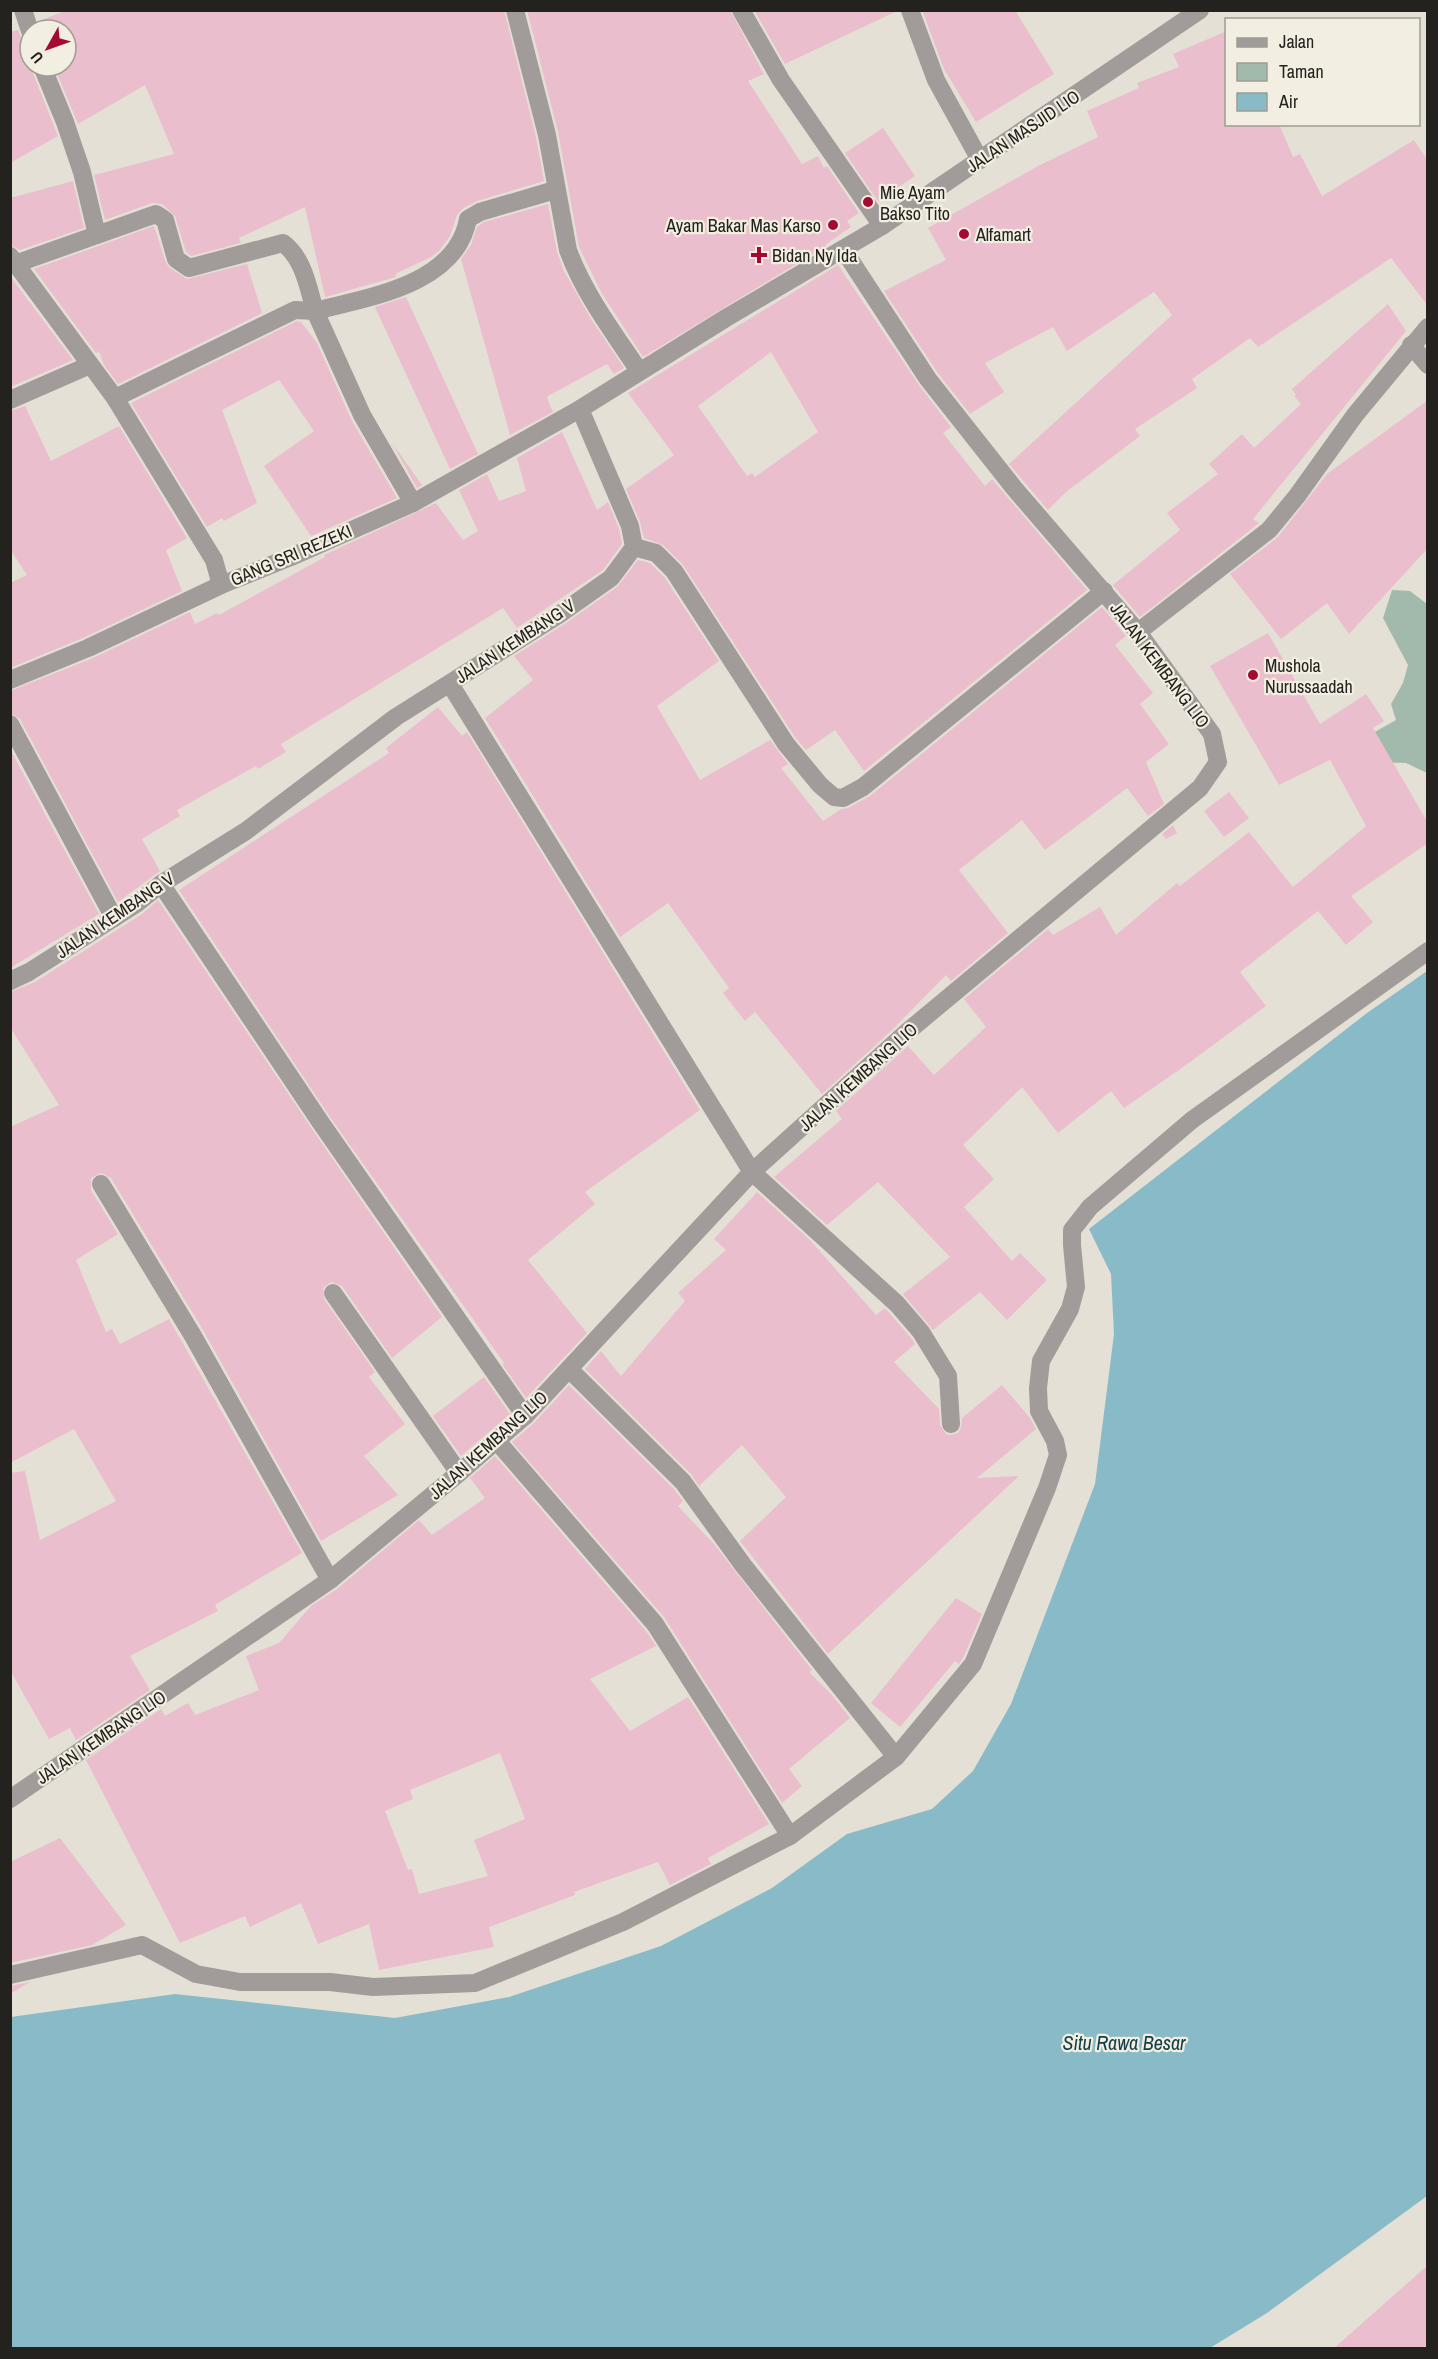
<svg xmlns="http://www.w3.org/2000/svg" width="1438" height="2359" viewBox="0 0 1438 2359" font-family="'Archivo Narrow',sans-serif">
<style>
.green{fill:#a2baab}
.water{fill:#88bbc7}
.building{fill:#ebbece;fill-rule:evenodd}
.lines{fill:none;stroke-linecap:round;stroke-linejoin:round}
.minor{stroke:#a19b9a;stroke-width:18}
.poi-dot{fill:#a50934;stroke:#f2eee2;stroke-width:2}
.labels{text-anchor:middle;dominant-baseline:central;stroke-width:4.5;stroke-linejoin:round;paint-order:stroke}
.street-label{font-size:18px;fill:#23221e;stroke:#f2eee2}
.poi-label{font-size:18px;fill:#23221e;stroke:#f2eee2;text-anchor:start}
.water-label{font-size:20px;font-style:italic;fill:#114049;stroke:#f2eee2}
</style>
<rect width="100%" height="100%" fill="#e4e0d5"/>
<path class="green" d="M1392,590L1410,591L1427,604V773L1406,763L1374,762L1359,741L1396,720L1391,704L1403,683L1408,665L1383,618Z"/>
<path class="water" d="M1427,971V2196L1267,2313L1210,2348H11V2017L175,1994L395,2018L509,1997L661,1946L772,1888L847,1834L932,1809L973,1771L1011,1704L1095,1484L1114,1334L1111,1274L1089,1229L1367,1013Z"/>
<g class="building">
<path d="M67,10H504L536,137L544,181L477,201L462,209L457,215L450,236L439,251L431,257L395,274L396,277L325,297L305,207L239,238L241,243L191,256L186,252L175,216L162,204L152,203L105,220L94,175L174,154L145,85L78,124L54,66H66V30H41L39,21Z"/>
<path d="M527,10H730L764,74L748,81L802,164L818,156L824,168L827,166L859,213L847,221L851,227L825,245L826,246L643,357L601,292L579,247L558,132Z"/>
<path d="M754,10H899L785,64Z"/>
<path d="M922,10H1015L1054,74L976,122L944,69Z"/>
<path d="M18,30L22,39L30,42V66L58,136L10,163V32Z"/>
<path d="M1227,31V124H1279L1293,157L1300,154L1322,196L1414,140L1428,161V306L1391,258L1258,347L1250,338L1192,379L1197,388L1135,429L1140,436L1066,492L1048,510L1009,464L1172,315L1154,292L1067,351L1053,327L985,363L1004,392L970,414L937,372L884,291L946,260L928,228L1038,166L1098,137L1087,111L1139,88L1137,83L1179,67L1173,54Z"/>
<path d="M883,128L915,176L878,201L845,153Z"/>
<path d="M73,181L84,228L20,250L10,245V198Z"/>
<path d="M548,204L557,252L564,271L591,319L624,368L614,374L607,364L548,396L547,398L553,412L510,435L461,259L471,245L477,227L484,222Z"/>
<path d="M154,226L166,263L170,268L187,279L247,264L262,313L118,384L104,365L99,351L96,353L34,269Z"/>
<path d="M838,265L919,385L951,427L943,433L985,486L992,479L1087,590L864,771L835,730L806,750L795,737L683,565L663,545L644,538L640,522L626,489L674,455L628,393ZM771,352L818,432L755,477L752,473L747,476L698,406Z"/>
<path d="M10,276L73,360L10,387Z"/>
<path d="M406,297L478,454L450,469L375,307Z"/>
<path d="M1388,304L1406,331L1253,519L1259,523L1140,617L1113,585L1180,530L1167,513L1218,474L1209,464L1242,434L1254,448L1301,404L1294,396L1296,395L1292,389Z"/>
<path d="M297,321L301,322L317,343L352,421L397,498L311,536L264,466L314,431L279,380L222,410L257,503L224,521L222,518L207,527L131,403Z"/>
<path d="M1428,400V548L1349,634L1327,603L1281,639L1230,574L1278,537L1327,474Z"/>
<path d="M25,406L51,461L119,426L187,538L166,550L182,591L83,638L10,668V583L27,575L10,549V411Z"/>
<path d="M562,432L597,510L608,502L619,529L622,544L603,570L517,628L503,608L281,744L286,752L258,769L256,766L177,810L180,816L142,839L160,871L118,902L20,719L10,713V691L93,658L190,612L195,624L217,613L219,615L325,557L324,555L436,503L463,540L478,531L459,490L487,474L499,501L526,491L517,458Z"/>
<path d="M392,443L422,485L417,488Z"/>
<path d="M638,560L650,563L665,578L719,661L657,706L700,780L770,740L788,764L781,768L823,821L841,809L848,808L870,796L1102,607L1126,636L1115,645L1153,693L1140,704L1169,744L1146,762L1164,804L1148,816L1127,788L1045,850L1022,820L959,870L1008,933L951,981L946,975L892,1030L822,1094L755,1012L745,1021L723,993L729,988L668,903L620,937L485,718L533,680L514,656L566,623L617,587Z"/>
<path d="M1268,633L1320,724L1366,694L1384,721L1373,728L1428,823V843L1351,896L1373,922L1346,945L1318,911L1240,972L1266,1006L1186,1065L1124,1108L1111,1091L1058,1133L1022,1087L963,1145L994,1179L964,1207L1012,1261L1020,1253L1047,1280L1007,1320L980,1292L933,1330L903,1294L950,1257L878,1182L827,1225L774,1177L842,1119L836,1111L908,1046L934,1075L986,1027L964,999L1048,929L1053,935L1100,907L1116,935L1177,883L1180,886L1249,832L1293,887L1366,826L1330,760L1279,785L1210,666Z"/>
<path d="M438,707L462,736L467,732L700,1110L585,1192L595,1204L528,1260L587,1333L526,1398L502,1364L504,1363L330,1117L179,890L389,753L386,748Z"/>
<path d="M10,749L99,914L10,968Z"/>
<path d="M1229,792L1249,818L1224,837L1204,811Z"/>
<path d="M1173,825L1177,833L1166,839L1162,834Z"/>
<path d="M158,900L312,1129L442,1317L392,1358L342,1286L331,1282L323,1288L324,1299L375,1372L369,1377L405,1424L364,1456L398,1495L321,1541L203,1330L111,1178L101,1173L91,1178V1190L118,1234L76,1260L106,1332L112,1329L120,1344L169,1319L302,1553L215,1605L218,1611L130,1656L150,1690L76,1740L70,1728L49,1739L10,1670V1473L25,1471L40,1540L116,1501L74,1429L10,1463V1127L59,1105L10,1027V992L35,982L142,914Z"/>
<path d="M757,1192L810,1240L876,1315L885,1308L912,1339L915,1344L894,1362L939,1409L940,1425L946,1434L951,1435L958,1433L961,1428L962,1418L1002,1385L1030,1418L1036,1429L977,1478L1019,1476L828,1654L740,1541L786,1497L742,1445L699,1486L691,1474L585,1369L601,1351L621,1376L685,1301L678,1293L726,1250L714,1239Z"/>
<path d="M484,1377L510,1414L461,1456L433,1416Z"/>
<path d="M569,1385L674,1489L683,1501L678,1506L714,1544L812,1670L809,1672L832,1695L850,1718L789,1769L802,1786L782,1803L664,1617L512,1442L533,1424Z"/>
<path d="M495,1456L646,1631L656,1646L590,1679L630,1731L688,1697L769,1824L708,1858L711,1864L670,1885L658,1862L574,1892L575,1895L489,1927L494,1947L379,1970L369,1924L318,1944L301,1903L250,1927L245,1916L180,1943L86,1760L161,1709L165,1716L188,1703L195,1715L259,1690L246,1656L279,1643L311,1606L337,1589L419,1520L432,1535L485,1498L470,1478ZM500,1753L525,1819L474,1840L488,1876L419,1894L412,1869L408,1870L385,1811L413,1799L410,1790Z"/>
<path d="M956,1598L982,1614L963,1658L959,1664L955,1661L900,1727L871,1703Z"/>
<path d="M60,1838L126,1925L92,1945L10,1963V1862Z"/>
<path d="M30,1982L10,1994V1986Z"/>
<path d="M1428,2265V2349H1333Z"/>
</g>
<g class="lines">
<g class="minor">
<path d="M23,10L30,31"/>
<path d="M515,10L547,135L568,250C584,294 614,333 639,371"/>
<path d="M741,10L781,80L882,226"/>
<path d="M910,10L936,80L980,160"/>
<path d="M42,66L65,122L82,172L97,235"/>
<path d="M10,256L115,398L214,560L221,585L291,557L413,503L580,409L726,318L882,226L1200,10"/>
<path d="M15,264L156,214L165,220L176,259L189,268L283,243C304,259 308,287 315,311C369,297 456,285 468,219L480,212L555,190"/>
<path d="M1411,345L1428,365"/>
<path d="M115,398L295,310L315,311L362,415L413,503"/>
<path d="M10,400L90,365"/>
<path d="M634,547L656,553L674,571L786,744L820,785L834,797L843,798L863,787L1104,591"/>
<path d="M1138,632L1269,530L1297,496L1355,415L1428,327"/>
<path d="M10,680L88,648L221,585"/>
<path d="M450,684L752,1172L897,1304L921,1332L948,1376L951,1424"/>
<path d="M10,724L114,918"/>
<path d="M161,884L321,1123L525,1416"/>
<path d="M10,981L29,972L136,904L161,884L246,831L396,717L560,614L611,578L634,547L630,526L580,409"/>
<path d="M101,1184L193,1336L330,1580"/>
<path d="M333,1293L459,1473"/>
<path d="M569,1369L683,1482L743,1565L896,1757"/>
<path d="M496,1440L655,1624L790,1836"/>
<path d="M10,1799L330,1580L459,1473L525,1416L752,1172L907,1032L1200,788L1218,762L1212,734L1138,632L1014,488L928,379L843,249"/>
<path d="M10,1975L142,1945L196,1974L240,1982H330L373,1987L475,1983L623,1922L790,1836L896,1757L973,1664L1047,1488L1058,1455L1055,1441L1039,1411L1038,1388L1041,1361L1070,1309L1076,1287L1072,1245V1230L1090,1207L1192,1120L1428,951"/>
</g>
</g>
<g class="poi-dot">
<circle cx="868" cy="202" r="6"/>
<circle cx="833" cy="225" r="6"/>
<circle cx="964" cy="234" r="6"/>
<path d="M756 246h6v6h6v6h-6v6h-6v-6h-6v-6h6z"/>
<circle cx="1253" cy="675" r="6"/>
</g>
<g class="labels">
<g class="street-label">
<text transform="translate(1023 131) rotate(-34)">JALAN MASJID LIO</text>
<text transform="translate(291 555) rotate(-23)">GANG SRI REZEKI</text>
<text transform="translate(515 641) rotate(-33)">JALAN KEMBANG V</text>
<text transform="translate(1160 665) rotate(53)">JALAN KEMBANG LIO</text>
<text transform="translate(115 915) rotate(-34)">JALAN KEMBANG V</text>
<text transform="translate(858 1077) rotate(-42)">JALAN KEMBANG LIO</text>
<text transform="translate(488 1445) rotate(-42)">JALAN KEMBANG LIO</text>
<text transform="translate(101 1737) rotate(-34)">JALAN KEMBANG LIO</text>
</g>
<g class="poi-label">
<text x="880" y="192">Mie Ayam<tspan x="880" dy="21">Bakso Tito</tspan></text>
<text x="821" y="225" text-anchor="end">Ayam Bakar Mas Karso</text>
<text x="976" y="234">Alfamart</text>
<text x="772" y="255">Bidan Ny Ida</text>
<text x="1265" y="665">Mushola<tspan x="1265" dy="21">Nurussaadah</tspan></text>
</g>
<g class="water-label">
<text x="1124" y="2042">Situ Rawa Besar</text>
</g>
</g>
<rect width="1438" height="2359" fill="none" stroke="#23221e" stroke-width="24"/>
<rect x="1225" y="18" width="195" height="108" fill="#f2eee2" stroke="#9f9c94" stroke-width="1.5"/>
<rect x="1237" y="38" width="30" height="9" fill="#a19b9a" stroke="#9f9c94" stroke-width="1.5"/>
<text x="1279" y="48" font-size="18" fill="#23221e">Jalan</text>
<rect x="1237" y="63" width="30" height="18" fill="#a2baab" stroke="#9f9c94" stroke-width="1.5"/>
<text x="1279" y="78" font-size="18" fill="#23221e">Taman</text>
<rect x="1237" y="93" width="30" height="18" fill="#88bbc7" stroke="#9f9c94" stroke-width="1.5"/>
<text x="1279" y="108" font-size="18" fill="#23221e">Air</text>
<g transform="translate(48 48) rotate(230)"><circle r="28" fill="#f2eee2" stroke="#9f9c94" stroke-width="1.5"/>
<path d="M0-4.5L10 22L0 15L-10 22Z" fill="#a50934"/>
<text y="-9" font-size="16" font-weight="bold" text-anchor="middle" fill="#23221e">U</text>
</g>
</svg>
